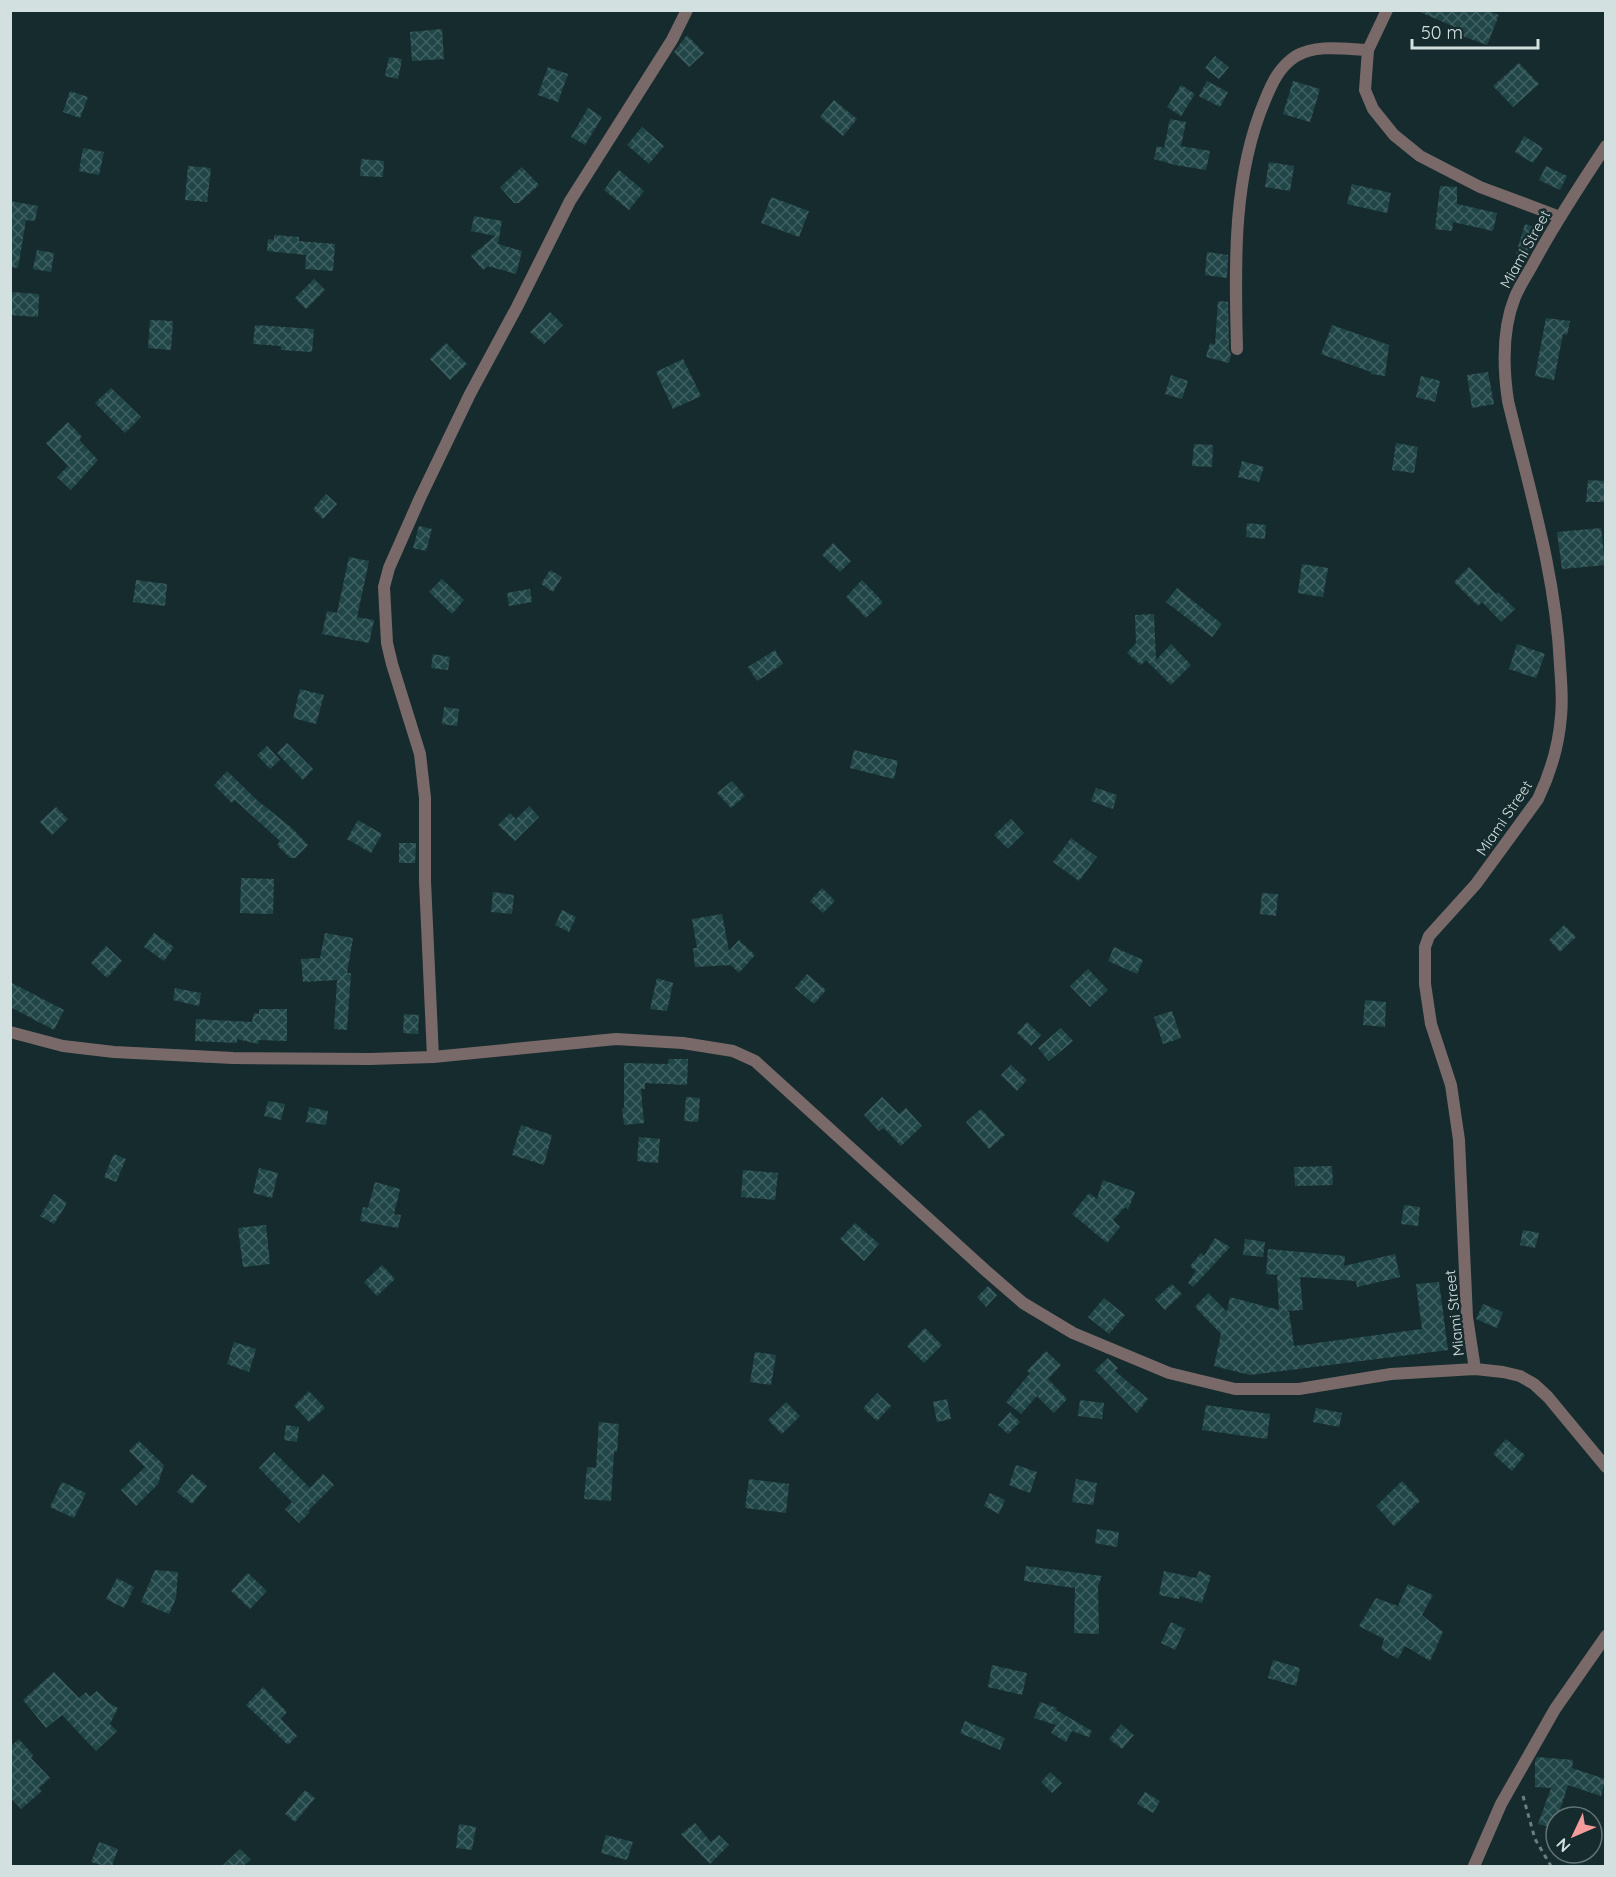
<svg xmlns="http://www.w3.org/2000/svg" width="1616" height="1877" viewBox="0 0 1616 1877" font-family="Quicksand,sans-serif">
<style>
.building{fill:url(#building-cross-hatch)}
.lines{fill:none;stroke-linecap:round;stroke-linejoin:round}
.path{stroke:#6b7d7e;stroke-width:3;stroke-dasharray:4.5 4.5;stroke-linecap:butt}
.street{stroke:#796a69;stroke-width:12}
.labels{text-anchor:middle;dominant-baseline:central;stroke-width:5;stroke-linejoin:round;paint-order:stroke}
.street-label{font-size:15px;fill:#d3e0e0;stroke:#162b2d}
</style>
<defs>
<pattern id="building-cross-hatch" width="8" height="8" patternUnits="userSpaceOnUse" patternTransform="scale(1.5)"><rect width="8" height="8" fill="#214648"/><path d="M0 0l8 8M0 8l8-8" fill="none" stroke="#406062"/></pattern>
</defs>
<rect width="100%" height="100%" fill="#162b2d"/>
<g class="building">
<path d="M1415,10H1486L1499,15L1487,45L1460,35L1462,30Z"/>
<path d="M442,29L444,59L412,61L410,32Z"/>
<path d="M687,35L704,53L689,67L674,52Z"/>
<path d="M1215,56L1229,67L1219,79L1205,68Z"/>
<path d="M389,57L402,59L398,79L385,76Z"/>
<path d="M1519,63L1539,84L1513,107L1493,86Z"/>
<path d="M548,67L568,74L558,102L538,95Z"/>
<path d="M1207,81L1228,92L1220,107L1199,96Z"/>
<path d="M1293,81L1320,89L1310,122L1283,114Z"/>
<path d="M1181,85L1195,94L1181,116L1167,107Z"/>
<path d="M70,91L88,97L80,118L63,112Z"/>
<path d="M834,100L857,119L843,136L820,117Z"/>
<path d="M588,108L602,117L585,145L571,137Z"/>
<path d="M1170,119L1186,122L1181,146L1210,151L1206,170L1175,165L1154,159L1157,146L1164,148Z"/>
<path d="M642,127L664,146L649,164L627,145Z"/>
<path d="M1524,136L1543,148L1533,163L1515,152Z"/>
<path d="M83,148L104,152L99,175L79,171Z"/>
<path d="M361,159L384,161L383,177L360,176Z"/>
<path d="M1269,162L1294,166L1290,191L1265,187Z"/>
<path d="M188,166L211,168L207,202L185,200Z"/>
<path d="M1546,166L1567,176L1560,190L1539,180Z"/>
<path d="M522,167L539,185L519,203H514L500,187Z"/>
<path d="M619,170L644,191L629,210L604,190Z"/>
<path d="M1352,184L1391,193L1387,213L1347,204Z"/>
<path d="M1440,186L1457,187V204L1497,213L1493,231L1453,222L1452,231L1435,229Z"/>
<path d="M771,197L809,211L799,237L761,223Z"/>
<path d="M10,201L38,206L35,221L26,220L18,268L10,267Z"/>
<path d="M474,216L502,221L498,244L522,251L516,274L488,266L483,270L471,256L495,236L471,231Z"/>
<path d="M1525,224L1537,228L1527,258L1516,254Z"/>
<path d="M274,235L299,237V241L335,244L333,271L305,269L306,255L267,251L268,239L274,240Z"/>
<path d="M37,250L54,253L51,272L33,269Z"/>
<path d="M1207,252L1228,255L1227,278L1205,275Z"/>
<path d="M314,279L325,290L306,309L295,298Z"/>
<path d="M10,292L39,294L38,317L10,315Z"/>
<path d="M1218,301L1228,302L1229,349L1231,355L1229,363L1206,357L1210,343L1215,345Z"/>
<path d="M550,312L563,325L544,344L530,332Z"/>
<path d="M1546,318L1570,321L1567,335L1563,334L1554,380L1535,376Z"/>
<path d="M150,320L173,321L171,350L148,348Z"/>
<path d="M255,325L314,329L312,352L281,350V346L253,344Z"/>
<path d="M1332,325L1389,345L1385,376L1371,374V372L1321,354Z"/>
<path d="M446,343L467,364L450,380L430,359Z"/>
<path d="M683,359L701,396L673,409L656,372Z"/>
<path d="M1488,372L1494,404L1472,408L1467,375Z"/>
<path d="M1171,375L1188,381L1182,399L1165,394Z"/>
<path d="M1421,376L1440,381L1435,402L1416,397Z"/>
<path d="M111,388L141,417L125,433L95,403Z"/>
<path d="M68,422L82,437L79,440L98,460L71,490L57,477L68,466L46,443Z"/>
<path d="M1396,443L1418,447L1414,473L1392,470Z"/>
<path d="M1194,444L1213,445L1212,467L1192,466Z"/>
<path d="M1242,461L1264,467L1259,482L1238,477Z"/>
<path d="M1588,480L1605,481V502H1586Z"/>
<path d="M326,494L337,504L323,519L313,509Z"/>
<path d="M1247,523L1266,525L1265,539L1246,537Z"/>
<path d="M419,526L432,529L426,551L413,548Z"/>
<path d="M1601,528L1605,565L1562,569L1557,532Z"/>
<path d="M833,543L851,561L840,572L822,555Z"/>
<path d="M349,557L369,561L357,617L374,620L369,643L322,634L327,611L337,613Z"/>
<path d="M1302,564L1328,568L1323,597L1298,593Z"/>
<path d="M1469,567L1496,594L1498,592L1515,609L1501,622L1482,602L1478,606L1454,582Z"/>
<path d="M550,570L562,577L553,592L541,584Z"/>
<path d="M442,579L464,600L452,614L429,592Z"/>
<path d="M136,580L167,584L165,606L133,602Z"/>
<path d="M862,580L883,602L866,618L846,597Z"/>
<path d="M1177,588L1222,624L1212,637L1166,602Z"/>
<path d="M530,589L532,602L509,606L507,593Z"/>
<path d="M1154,614L1156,660L1171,644L1191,665L1171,685L1146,660L1141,665L1127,653L1136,643L1135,615Z"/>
<path d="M1517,644L1545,654L1536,678L1509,669Z"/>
<path d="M775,650L783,664L757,681L748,667Z"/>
<path d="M433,654L450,657L448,670L431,668Z"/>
<path d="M300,689L324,695L316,724L293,718Z"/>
<path d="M444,707L459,709L457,726L442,724Z"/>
<path d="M287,743L313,769L303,780L277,753Z"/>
<path d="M267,746L280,760L270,769L257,755Z"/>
<path d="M854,750L898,761L894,779L850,768Z"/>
<path d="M227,771L258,801L293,829L308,845L295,858H290L277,845L280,841L235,800L232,803L214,785Z"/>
<path d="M732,781L745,796L731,808L717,793Z"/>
<path d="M1096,788L1117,795L1113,809L1091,801Z"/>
<path d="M529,806L539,817L515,841L498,825L510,813L516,819Z"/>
<path d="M56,807L68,819L52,835L40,822Z"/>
<path d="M1011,819L1024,833L1008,849L994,835Z"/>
<path d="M358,820L382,834L371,853L347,839Z"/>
<path d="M1071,838L1097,857L1079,881L1053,862Z"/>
<path d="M399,843H416L415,863H399Z"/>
<path d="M241,878L274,879L273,914L240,913Z"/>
<path d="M822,888L835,901L823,913L810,901Z"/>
<path d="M493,892L514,895L512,914L491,912Z"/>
<path d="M1262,893L1278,894L1276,916L1260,914Z"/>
<path d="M562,910L576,917L569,932L555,925Z"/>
<path d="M722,914L729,951L739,940L755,955L739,973L731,965L695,967L693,948H697L692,919Z"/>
<path d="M1564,925L1576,937L1560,952L1549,940Z"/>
<path d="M154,933L174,947L164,961L144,947Z"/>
<path d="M325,933L353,938L347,973H351L347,1030L334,1029L337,980L303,982L301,959L320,958Z"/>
<path d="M106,946L122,961L107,978L91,963Z"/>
<path d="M1114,947L1143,960L1137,974L1108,961Z"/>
<path d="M1088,969L1108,990L1090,1007L1070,986Z"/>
<path d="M807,974L826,990L814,1004L795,988Z"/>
<path d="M657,978L673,983L667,1011L650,1009Z"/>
<path d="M10,982L64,1010L54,1030L10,1007Z"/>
<path d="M175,988L201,993L199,1006L173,1000Z"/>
<path d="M1365,1000L1386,1002L1385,1027L1363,1025Z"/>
<path d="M259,1009H287V1041L259,1040L258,1044L237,1039V1043L195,1041L196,1019L252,1022L254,1013L259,1014Z"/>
<path d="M1172,1011L1181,1038L1163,1044L1154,1017Z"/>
<path d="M404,1014L419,1015L418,1034L403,1033Z"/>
<path d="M1027,1022L1041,1035L1031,1046L1017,1033Z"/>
<path d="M1061,1028L1073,1041L1049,1061L1038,1048Z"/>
<path d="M669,1059H688L687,1085L645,1083V1089H641L644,1123L624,1125L622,1108H624V1063L668,1064Z"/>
<path d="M1011,1065L1027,1080L1017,1091L1001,1075Z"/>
<path d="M686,1097L700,1098L698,1122L684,1121Z"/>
<path d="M882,1097L899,1114L906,1108L922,1126L901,1146L884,1128L879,1131L864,1115Z"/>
<path d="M268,1101L285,1104L281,1120L264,1116Z"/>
<path d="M309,1107L328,1111L326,1125L306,1122Z"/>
<path d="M981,1109L1005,1135L989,1149L966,1122Z"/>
<path d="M521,1125L552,1135L544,1165L512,1155Z"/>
<path d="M639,1137L660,1139L658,1163L637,1161Z"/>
<path d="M114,1154L126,1159L116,1182L104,1177Z"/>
<path d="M1332,1166L1333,1185L1295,1186L1294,1167Z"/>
<path d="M259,1168L278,1173L272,1198L253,1193Z"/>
<path d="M743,1170L778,1173L775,1200L741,1197Z"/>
<path d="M1103,1180L1135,1192L1128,1210L1125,1207L1113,1220L1120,1227L1107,1243L1072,1214L1089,1193L1097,1199Z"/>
<path d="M375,1182L400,1189L394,1214L401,1215L398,1228L360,1221L363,1207L368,1208Z"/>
<path d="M54,1194L67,1203L54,1224L40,1216Z"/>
<path d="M1404,1205L1420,1207L1418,1226L1401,1224Z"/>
<path d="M855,1223L879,1244L864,1261L840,1239Z"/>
<path d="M266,1225L270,1264L243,1267L238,1228Z"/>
<path d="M1523,1230L1539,1233L1535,1248L1520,1245Z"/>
<path d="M1215,1238L1230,1247L1193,1287L1188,1283L1196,1271L1190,1266L1201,1253L1204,1256Z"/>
<path d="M1245,1239L1265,1242L1263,1257L1243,1255Z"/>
<path d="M1268,1249L1345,1256L1344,1266L1395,1254L1400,1277L1357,1287L1356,1281L1300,1277L1303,1310L1286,1311L1289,1312L1294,1346L1422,1329L1416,1284L1439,1282L1448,1350L1250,1375L1214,1366L1221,1334L1195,1307L1208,1293L1227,1312L1230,1297L1279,1310L1277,1275L1266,1274Z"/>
<path d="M382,1265L395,1279L377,1296L364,1282Z"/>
<path d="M1172,1284L1182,1294L1165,1310L1155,1299Z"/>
<path d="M988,1286L997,1295L986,1307L977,1297Z"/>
<path d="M1104,1298L1125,1315L1109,1334L1088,1317Z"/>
<path d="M1483,1304L1503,1312L1497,1328L1476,1319Z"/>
<path d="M925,1328L942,1345L924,1363L907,1346Z"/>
<path d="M234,1342L256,1349L249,1372L227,1364Z"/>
<path d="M1046,1351L1061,1365L1048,1379L1067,1399L1054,1413L1037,1396L1021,1414L1006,1402L1030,1373L1027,1371Z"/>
<path d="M755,1352L776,1355L771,1385L750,1382Z"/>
<path d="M1108,1358L1118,1368L1115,1371L1148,1399L1137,1413L1095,1370Z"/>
<path d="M309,1391L325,1408L309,1422L294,1406Z"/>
<path d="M877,1393L891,1406L877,1421L863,1408Z"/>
<path d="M947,1399L951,1419L937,1422L933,1402Z"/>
<path d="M1080,1400L1104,1403L1102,1419L1078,1416Z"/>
<path d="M786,1402L800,1416L782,1434L768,1420Z"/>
<path d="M1206,1405L1270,1414L1267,1439L1202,1430Z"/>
<path d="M1316,1408L1342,1413L1339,1427L1313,1422Z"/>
<path d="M1010,1412L1020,1422L1008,1434L998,1425Z"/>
<path d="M599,1422L619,1424L617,1452H614L611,1501L584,1499L587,1467L596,1468Z"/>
<path d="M286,1425L299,1427L297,1442L284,1440Z"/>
<path d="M1506,1439L1525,1455L1512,1471L1493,1454Z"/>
<path d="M139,1441L164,1465L158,1484L136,1506L121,1490L145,1467L129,1451Z"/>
<path d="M274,1452L310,1488L323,1474L334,1485L308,1511L310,1512L299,1523L285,1509L292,1502L259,1468Z"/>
<path d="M1016,1465L1037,1472L1030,1493L1009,1485Z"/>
<path d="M192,1474L207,1486L192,1504L177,1492Z"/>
<path d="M749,1479L789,1484L786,1513L745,1508Z"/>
<path d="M1076,1479L1097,1483L1093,1505L1072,1502Z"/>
<path d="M1402,1481L1420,1501L1394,1526L1376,1506Z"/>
<path d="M62,1482L86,1493L74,1518L50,1507Z"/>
<path d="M990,1493L1005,1500L999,1514L984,1506Z"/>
<path d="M1097,1529L1119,1532L1117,1547L1095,1543Z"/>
<path d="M1026,1566L1102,1576L1098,1586L1099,1634L1074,1633L1075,1588L1024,1581Z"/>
<path d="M155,1570L178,1572L176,1598L169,1614L141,1602Z"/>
<path d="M1164,1571L1196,1578L1199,1571L1211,1576L1202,1603L1180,1596L1179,1599L1159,1595Z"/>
<path d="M248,1573L267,1591L250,1609L231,1591Z"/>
<path d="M117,1578L134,1587L124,1608L106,1599Z"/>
<path d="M1408,1584L1433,1595L1422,1615L1443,1632L1430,1661L1405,1646L1398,1659L1381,1649L1384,1639L1359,1626L1376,1598L1398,1606Z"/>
<path d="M1171,1622L1185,1629L1175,1650L1161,1643Z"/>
<path d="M1273,1660L1300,1668L1296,1686L1268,1678Z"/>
<path d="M992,1665L1027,1673L1022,1695L988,1687Z"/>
<path d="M54,1672L79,1698L86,1692L90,1697L97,1691L109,1703L118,1708L110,1724L117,1731L96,1751L62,1715L46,1728L23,1700Z"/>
<path d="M263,1687L287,1712L281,1719L297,1736L288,1745L246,1705Z"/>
<path d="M1040,1702L1057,1708L1056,1710L1092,1731L1089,1737L1072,1731L1066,1742L1051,1733L1056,1725L1034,1718Z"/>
<path d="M965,1721L1005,1738L1000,1750L960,1733Z"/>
<path d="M1121,1724L1134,1735L1122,1749L1109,1739Z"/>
<path d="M19,1739L33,1755L31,1758L50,1778L39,1788L42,1791L21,1809L10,1797V1747Z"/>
<path d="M1537,1757L1573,1760L1572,1768L1605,1779L1601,1796L1568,1785L1554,1828L1538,1824L1551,1788L1535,1787V1761Z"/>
<path d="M1050,1772L1062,1783L1052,1793L1041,1782Z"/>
<path d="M305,1790L315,1798L295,1822L285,1814Z"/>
<path d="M1145,1792L1160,1801L1153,1813L1137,1804Z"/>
<path d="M695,1823L711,1842L719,1835L729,1845L710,1864L681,1834Z"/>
<path d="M459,1824L476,1827L472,1850L456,1848Z"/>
<path d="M606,1835L633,1842L627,1860L601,1853Z"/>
<path d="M99,1842L118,1849L112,1866H104L91,1862Z"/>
<path d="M240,1849L251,1860L243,1866H222Z"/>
</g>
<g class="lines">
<path class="path" d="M1523,1796L1535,1839L1551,1866"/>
<g class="street">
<path d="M1387,10L1368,50L1365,90L1373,109L1394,135L1420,156L1480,187L1560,217"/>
<path d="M1237,349C1235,266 1232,178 1265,100C1272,83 1279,67 1296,56C1317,44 1344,49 1368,50"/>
<path d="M10,1032L63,1046L114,1052L233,1058L370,1059L433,1057L616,1039L683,1043L733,1051L755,1061L985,1270L1023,1303L1073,1333L1169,1373L1235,1389H1299L1391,1374L1475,1369L1503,1372L1520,1376L1534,1384L1548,1397L1606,1467"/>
<path d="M433,1057L425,881V798L420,754L392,664L387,643L384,587L389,568L420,498L470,394L517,307L570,201L672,40L687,10"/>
<path d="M1475,1369L1467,1317L1459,1140L1451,1085L1431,1024L1425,984V947L1429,936L1476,884L1538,799C1550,774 1559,743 1561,716C1563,699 1561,682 1560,665C1556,575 1529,488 1508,401C1503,367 1502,329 1515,297C1520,285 1527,275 1533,264C1555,223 1580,185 1606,146"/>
<path d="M1474,1866L1501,1804L1555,1709L1606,1636"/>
</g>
</g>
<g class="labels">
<g class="street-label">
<text transform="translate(1525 249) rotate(-61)">Miami Street</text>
<text transform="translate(1504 818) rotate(-56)">Miami Street</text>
<text transform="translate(1454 1313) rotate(-96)">Miami Street</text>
</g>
</g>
<rect width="1616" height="1877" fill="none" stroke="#d3e0e0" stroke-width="24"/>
<g transform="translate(1574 1835) rotate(226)"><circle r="28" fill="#162b2d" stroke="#627375" stroke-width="1.5"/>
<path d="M0-4.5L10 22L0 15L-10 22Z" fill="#f59b9b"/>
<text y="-9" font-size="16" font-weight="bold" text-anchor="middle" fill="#d3e0e0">N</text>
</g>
<path d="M1412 39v9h126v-9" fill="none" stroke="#d3e0e0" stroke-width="3"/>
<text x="1421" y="39" font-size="18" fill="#d3e0e0" stroke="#162b2d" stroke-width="4.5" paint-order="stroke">50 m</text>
</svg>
